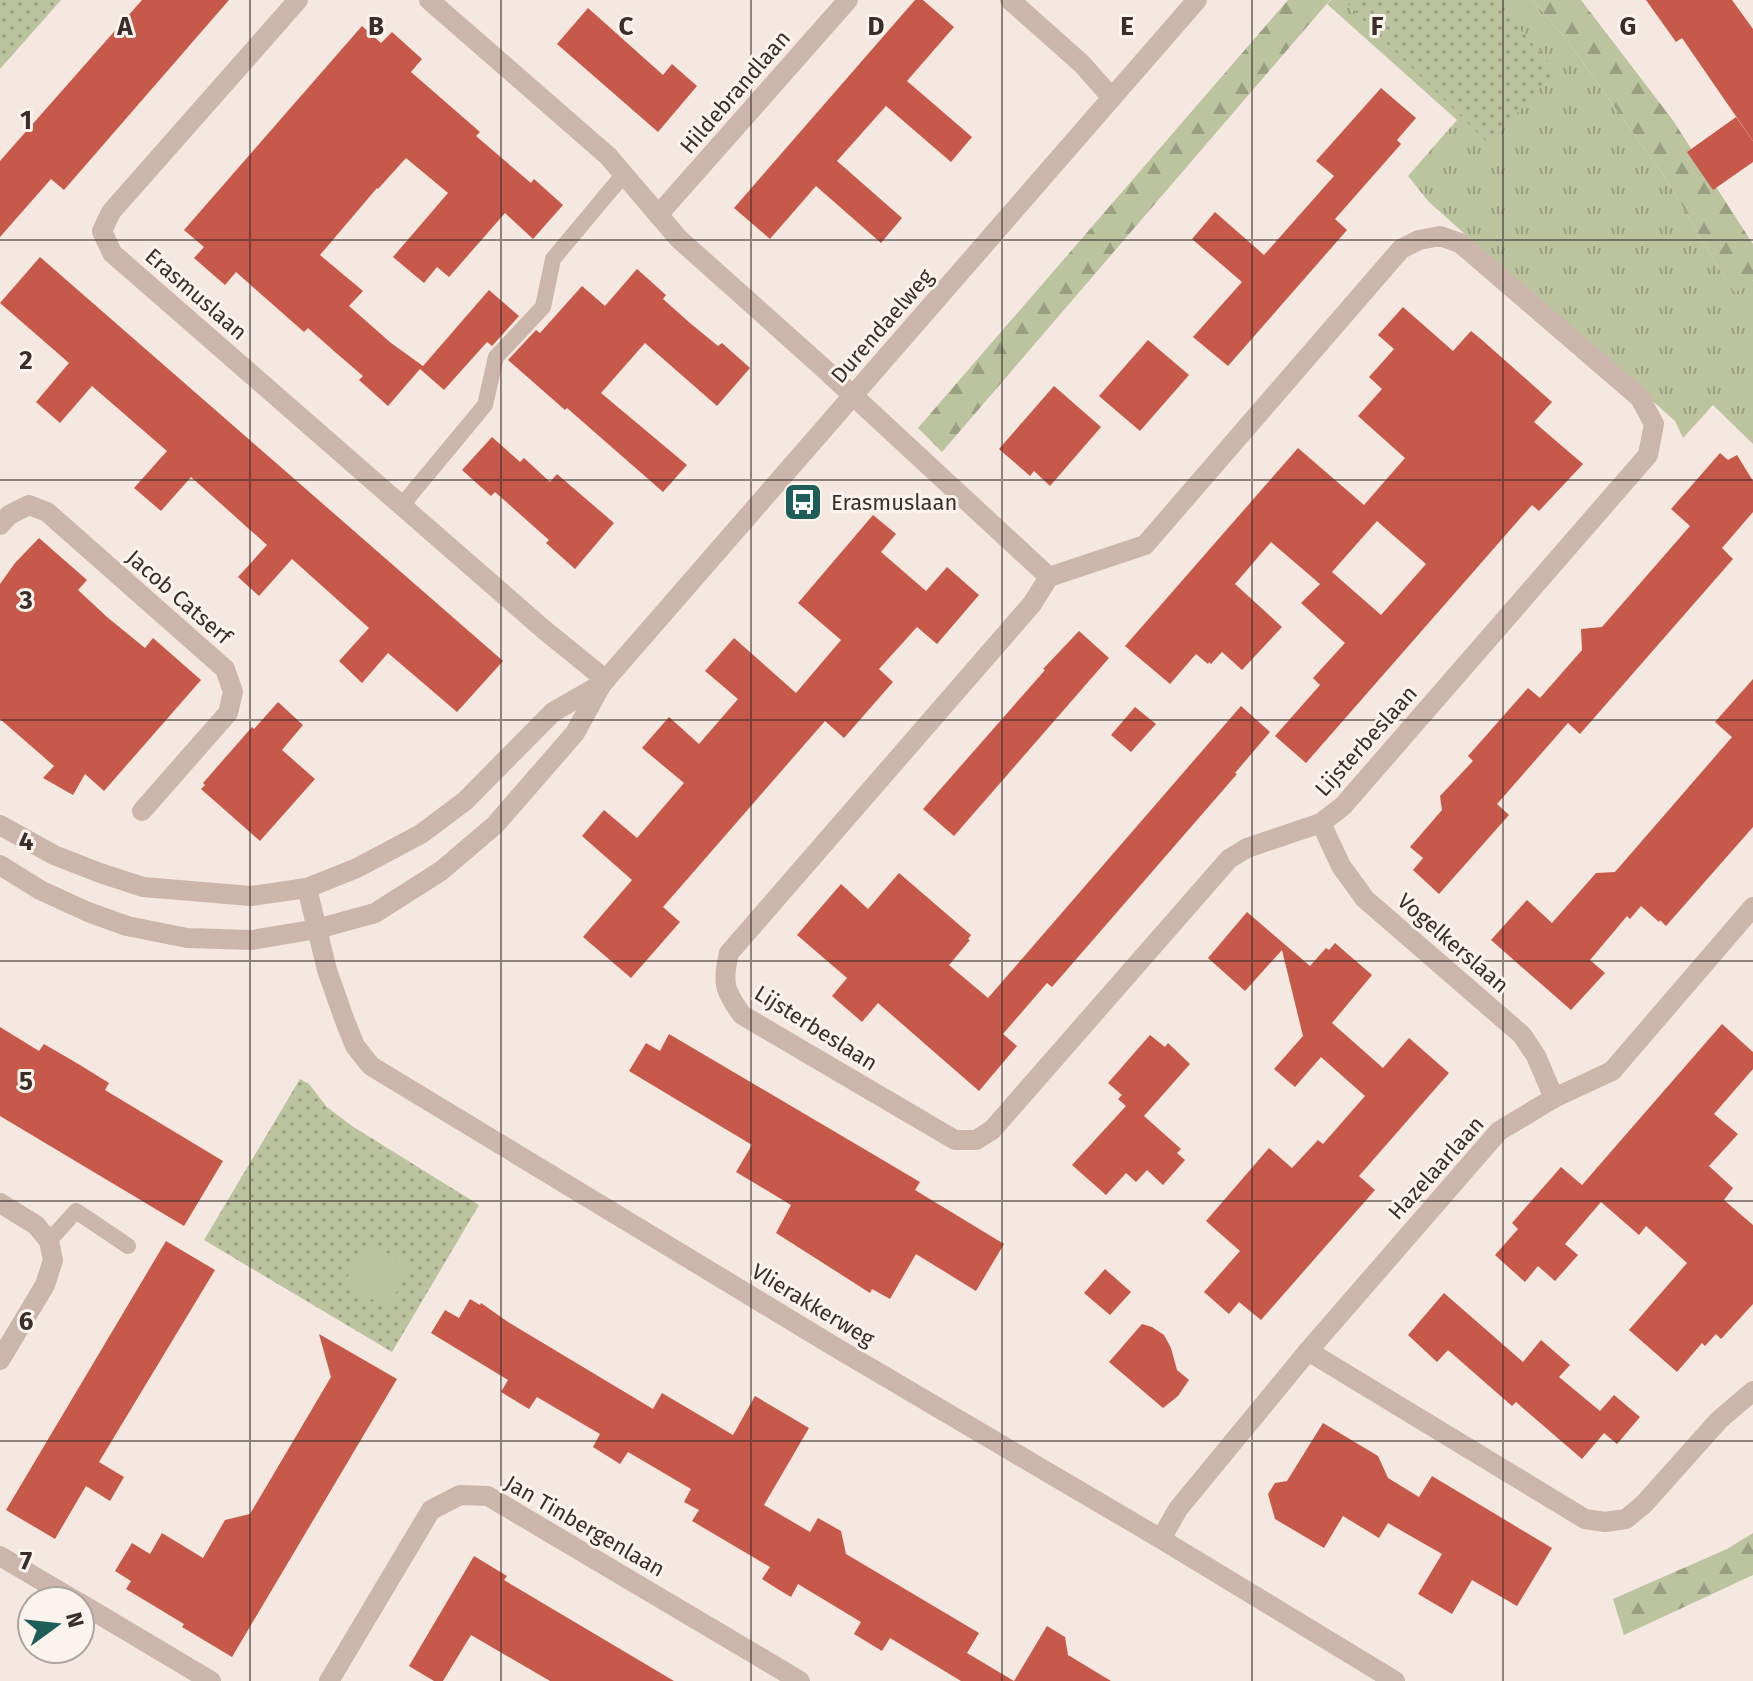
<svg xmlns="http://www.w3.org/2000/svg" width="1753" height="1681" viewBox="0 0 1753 1681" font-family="'Fira Sans',sans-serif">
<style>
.grass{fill:url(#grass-tufts)}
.forest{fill:url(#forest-firs)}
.park{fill:url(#park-dots)}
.garden{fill:#bcc39f}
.building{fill:#c7594a;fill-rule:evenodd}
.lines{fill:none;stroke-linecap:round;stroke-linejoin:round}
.lane{stroke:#ccb6ab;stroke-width:16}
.street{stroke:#ccb6ab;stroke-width:20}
.grid{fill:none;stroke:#3a2d2a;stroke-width:2;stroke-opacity:0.55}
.labels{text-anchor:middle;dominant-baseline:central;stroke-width:6;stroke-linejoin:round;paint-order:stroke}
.street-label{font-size:22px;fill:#3a2d2a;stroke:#fbf3ed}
.poi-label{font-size:22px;fill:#3a2d2a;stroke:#fbf3ed;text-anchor:start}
.grid-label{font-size:26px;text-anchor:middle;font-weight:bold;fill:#3a2d2a;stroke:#fbf3ed;stroke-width:6;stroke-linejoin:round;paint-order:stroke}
</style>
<defs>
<pattern id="grass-tufts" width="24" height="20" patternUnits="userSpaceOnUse" patternTransform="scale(2)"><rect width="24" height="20" fill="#bcc39f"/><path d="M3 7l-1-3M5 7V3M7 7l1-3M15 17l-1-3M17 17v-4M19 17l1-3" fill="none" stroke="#9a9f82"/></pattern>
<pattern id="forest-firs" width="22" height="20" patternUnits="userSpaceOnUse" patternTransform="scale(2)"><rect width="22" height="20" fill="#bcc39f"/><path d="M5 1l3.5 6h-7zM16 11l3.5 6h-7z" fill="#9a9f82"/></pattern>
<pattern id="park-dots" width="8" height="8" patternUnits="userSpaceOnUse" patternTransform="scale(2)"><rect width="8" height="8" fill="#bcc39f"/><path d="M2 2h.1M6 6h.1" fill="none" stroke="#9a9f82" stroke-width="1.8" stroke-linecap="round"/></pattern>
</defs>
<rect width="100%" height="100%" fill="#f4e8e0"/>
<path class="grass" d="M1331,0H1532L1563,35L1667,180L1725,279L1735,292L1753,280V444L1713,405L1683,438L1675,421L1429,202L1408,176L1457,120L1327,4Z"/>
<g class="forest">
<path d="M1288,0H1330L942,452L918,428Z"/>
<path d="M1532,0H1581L1672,119L1753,244V280L1735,293L1725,279L1667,180L1563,35Z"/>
<path d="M1753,1533V1575L1624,1635L1613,1599L1727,1549Z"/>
</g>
<g class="park">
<path d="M0,0H61L0,69Z"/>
<path d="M1352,0H1495L1556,71L1489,144L1348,5Z"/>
<path d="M300,1079L309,1084L327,1107L352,1126L479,1205L392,1352L204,1240Z"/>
</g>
<path class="garden" d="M368,1242L411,1267L387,1308L344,1283Z"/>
<g class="building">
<path d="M142,0H229L64,190L51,179L0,237V161Z"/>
<path d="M915,0H923L954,27L907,81L972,137L951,162L886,106L837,161L902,218L881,243L816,186L770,239L734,208Z"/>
<path d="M1646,0H1732L1753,29V141L1682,38L1676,42Z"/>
<path d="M588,8L663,75L672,64L697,86L658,132L557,44Z"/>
<path d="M362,26L381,43L392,32L422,59L411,72L480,132L476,136L504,160L531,183L534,179L563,205L533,239L505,213L449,277L437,267L424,283L393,257L448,193L406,158L378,189L377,188L320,255L363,291L349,306L391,343L423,366L489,290L519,316L492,346L487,342L444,390L420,369L388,406L359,380L363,376L335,352L308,328L304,332L236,272L225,285L194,258L204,247L184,230Z"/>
<path d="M1381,88L1416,118L1397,140L1401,144L1335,219L1347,230L1228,366L1193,337L1242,282L1192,239L1215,212L1264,255L1334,176L1316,161Z"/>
<path d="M1736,117L1753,141V162L1713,190L1687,152Z"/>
<path d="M40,257L503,661L457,712L388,653L362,683L339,661L369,628L292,559L259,596L238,577L267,545L191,477L161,511L134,488L167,451L92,386L60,423L36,402L69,363L0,303Z"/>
<path d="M637,269L666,295L663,299L690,323L718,346L722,343L750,368L717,406L645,343L601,393L687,465L663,492L567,408L565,410L508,360L536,330L540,333L582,286L605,306Z"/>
<path d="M1403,307L1453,351L1471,331L1482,340L1552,402L1534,422L1583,464L1539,511L1532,505L1306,763L1275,736L1320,685L1313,678L1345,643L1301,603L1320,584L1271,542L1235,584L1282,627L1242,670L1222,652L1211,664L1209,662L1208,664L1196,654L1170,684L1125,646L1298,448L1364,505L1405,458L1358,416L1382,389L1369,377L1394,349L1378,335ZM1377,521L1426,564L1381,615L1332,572Z"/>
<path d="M1148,340L1189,375L1140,431L1099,396Z"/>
<path d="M1054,386L1101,427L1050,486L1034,471L1030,476L999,449Z"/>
<path d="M492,437L520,462L524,458L550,482L557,474L614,523L575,569L546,543L549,540L495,492L491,496L462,470Z"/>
<path d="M1720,453L1728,460L1737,455L1753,481V512L1722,548L1733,559L1580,734L1568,723L1497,804L1509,815L1439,894L1413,870L1423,858L1410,847L1442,810L1440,796L1473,761L1468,756L1528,688L1540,698L1582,650L1581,629L1602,627L1690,526L1671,509Z"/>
<path d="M873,515L896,534L881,552L926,591L947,567L979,595L937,644L917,627L879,669L893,682L844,738L825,721L663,907L680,922L631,978L583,937L632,880L582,836L604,810L637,838L684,783L642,748L669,717L699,744L738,699L705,671L734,638L796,693L841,640L798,603Z"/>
<path d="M39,538L87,580L78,590L107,617L145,648L153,638L201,680L104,791L85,774L73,795L43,778L54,766L0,719V584L15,563Z"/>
<path d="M1079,631L1109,658L954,836L923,809L1045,670L1043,669Z"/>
<path d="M1753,679V827L1666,926L1660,920L1659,922L1641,906L1630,919L1627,916L1590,960L1605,973L1571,1010L1491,940L1527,900L1552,923L1596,873L1615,872L1732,737L1715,722Z"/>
<path d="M278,702L303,725L282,750L315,779L260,841L201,789L205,785L203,783L252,727L254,729Z"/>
<path d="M1241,706L1270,732L1235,773L1237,774L1052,987L1047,983L1003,1034L1017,1046L979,1091L878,1003L862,1022L832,996L847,978L797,935L841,884L868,909L899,873L971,935L968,939L970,940L949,965L988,998Z"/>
<path d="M1135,707L1156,724L1131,752L1111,735Z"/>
<path d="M1247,912L1310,966L1326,948L1329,950L1335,943L1372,975L1332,1023L1383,1068L1409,1038L1449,1073L1359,1176L1375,1190L1261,1320L1239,1302L1229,1314L1204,1292L1240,1251L1206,1221L1269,1148L1292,1168L1318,1140L1323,1144L1365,1096L1321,1057L1295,1087L1274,1069L1303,1036L1282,950L1245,991L1208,958Z"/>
<path d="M1722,1024L1753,1052V1069L1714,1114L1738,1134L1709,1166L1733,1188L1724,1200L1753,1225V1304L1721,1339L1716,1334L1705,1346L1702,1343L1677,1372L1629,1330L1687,1263L1646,1226L1639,1235L1601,1202L1565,1244L1578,1255L1555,1281L1538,1266L1525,1282L1495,1255L1518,1229L1512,1223L1561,1167L1582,1185Z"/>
<path d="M0,1027L39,1051L44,1044L80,1065L109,1083L105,1090L223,1161L184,1226L0,1116Z"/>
<path d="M669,1034L920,1182L915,1190L1004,1244L976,1291L916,1254L890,1299L872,1289L870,1293L776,1233L791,1205L736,1172L752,1145L629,1071L646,1043L660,1051Z"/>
<path d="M1150,1035L1165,1047L1168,1043L1190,1064L1144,1116L1181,1149L1177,1153L1185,1160L1163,1185L1147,1170L1136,1182L1126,1173L1106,1195L1072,1165L1126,1106L1118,1099L1122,1095L1108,1083Z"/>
<path d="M166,1241L215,1270L99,1462L124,1477L110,1501L86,1486L55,1539L6,1510Z"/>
<path d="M1105,1269L1131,1292L1110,1315L1084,1293Z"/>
<path d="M1444,1293L1523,1362L1541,1340L1570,1365L1559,1377L1600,1411L1614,1395L1640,1417L1617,1444L1604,1433L1582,1459L1516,1402L1512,1406L1448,1350L1437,1362L1408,1335Z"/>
<path d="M470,1299L480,1305L481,1303L508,1322L653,1409L662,1393L733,1435L755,1396L809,1428L764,1505L810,1532L818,1518L841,1531L846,1554L979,1633L967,1653L1014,1681L1047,1626L1065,1637L1068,1655L1111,1681H961L890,1638L882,1651L854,1634L861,1622L798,1584L791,1597L776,1588L762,1579L770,1567L692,1521L699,1510L684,1502L691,1489L628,1452L620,1464L593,1447L600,1434L537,1397L529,1409L501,1392L508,1380L431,1333L445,1310L459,1318Z"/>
<path d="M1142,1324L1152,1327L1164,1335L1171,1348L1177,1370L1189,1380L1178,1396L1163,1408L1109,1362Z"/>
<path d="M319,1334L397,1379L232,1657L182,1627L184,1624L126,1589L131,1581L115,1571L132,1543L150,1554L162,1533L203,1558L225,1520L250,1514L331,1377Z"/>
<path d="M1323,1423L1378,1456L1388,1478L1419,1497L1432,1476L1552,1548L1517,1606L1472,1580L1452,1614L1418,1594L1442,1554L1388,1523L1379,1538L1343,1516L1324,1548L1275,1519L1268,1494L1275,1483L1287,1481Z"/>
<path d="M474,1556L507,1576L504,1580L674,1681H550L471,1635L443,1681H434L409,1666Z"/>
</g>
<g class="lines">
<g class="lane">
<path d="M402,505L485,405L496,357L543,307L553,259L624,174"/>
<path d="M49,1241L76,1211L128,1246"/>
</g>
<g class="street">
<path d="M298,0L111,212L102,231L112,253L542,628L606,680"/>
<path d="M429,0L608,156L679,239L820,365L1049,577"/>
<path d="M1010,0L1082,64L1112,98"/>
<path d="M658,215L848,0"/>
<path d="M1440,236L1460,243L1640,398L1654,424L1648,455L1343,806L1321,823L1247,848L1229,859L992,1130L976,1140H955L742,1015C724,990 722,983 729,953L1032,604L1049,577L1145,545L1401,249L1419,240Z"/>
<path d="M0,525L9,515L29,505L47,512L225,669L233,692L228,713L142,811"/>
<path d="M1321,823L1341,866L1365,899L1522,1035L1536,1056L1554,1098"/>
<path d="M0,825L54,855L100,873L143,887L251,896L307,888L357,868L421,834L465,801L553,712L602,684"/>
<path d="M0,865L40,890L88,912L127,926L187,938L252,940L317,929L375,913L441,871L495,825L575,733L602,684L1197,0"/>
<path d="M307,888L327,970L345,1021L355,1046L371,1066L835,1347L1161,1539L1395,1681"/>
<path d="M0,1203L36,1225L49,1241L53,1260L45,1285L0,1360"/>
<path d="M1308,1351L1585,1519L1605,1522L1626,1519L1644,1504L1719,1420L1753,1391"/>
<path d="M1161,1539L1178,1509L1308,1351L1499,1131L1554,1098L1612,1071L1753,907"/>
<path d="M0,1556L76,1601"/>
<path d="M80,1603L211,1681"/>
<path d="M329,1681L431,1510L460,1495L488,1496L800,1681"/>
</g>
</g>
<path class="grid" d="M250,0V1681M501,0V1681M751,0V1681M1002,0V1681M1252,0V1681M1503,0V1681M0,240H1753M0,480H1753M0,720H1753M0,961H1753M0,1201H1753M0,1441H1753"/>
<defs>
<symbol id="bus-square" viewBox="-11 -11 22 22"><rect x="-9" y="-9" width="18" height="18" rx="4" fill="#1f5d59" stroke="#fbf3ed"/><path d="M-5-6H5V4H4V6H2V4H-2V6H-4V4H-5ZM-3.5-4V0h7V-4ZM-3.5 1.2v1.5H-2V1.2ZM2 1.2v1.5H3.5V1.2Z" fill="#fff"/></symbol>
</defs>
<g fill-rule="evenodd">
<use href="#bus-square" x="781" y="480" width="44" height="44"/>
</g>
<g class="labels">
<g class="street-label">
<text transform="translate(735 92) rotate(-49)">Hildebrandlaan</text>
<text transform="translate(196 294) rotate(41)">Erasmuslaan</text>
<text transform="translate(882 326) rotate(-49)">Durendaelweg</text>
<text transform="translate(179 597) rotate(41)">Jacob Catserf</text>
<text transform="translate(1366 741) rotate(-48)">Lijsterbeslaan</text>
<text transform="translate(1453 943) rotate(41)">Vogelkerslaan</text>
<text transform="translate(816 1028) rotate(32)">Lijsterbeslaan</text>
<text transform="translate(1436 1168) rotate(-48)">Hazelaarlaan</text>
<text transform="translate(813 1305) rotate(31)">Vlierakkerweg</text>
<text transform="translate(585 1526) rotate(30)">Jan Tinbergenlaan</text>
</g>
<g class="poi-label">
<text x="831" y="502">Erasmuslaan</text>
</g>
</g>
<g class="grid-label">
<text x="125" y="35">A</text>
<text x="376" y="35">B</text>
<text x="626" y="35">C</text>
<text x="876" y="35">D</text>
<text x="1127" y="35">E</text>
<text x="1377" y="35">F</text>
<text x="1628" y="35">G</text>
<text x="26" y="129">1</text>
<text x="26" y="369">2</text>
<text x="26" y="609">3</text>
<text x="26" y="850">4</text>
<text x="26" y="1090">5</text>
<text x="26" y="1330">6</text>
<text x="26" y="1570">7</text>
</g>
<g transform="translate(56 1625) rotate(75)"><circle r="38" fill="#fbf3ed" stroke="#aea49f" stroke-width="2"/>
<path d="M0-6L14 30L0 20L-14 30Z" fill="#1f5d59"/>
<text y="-12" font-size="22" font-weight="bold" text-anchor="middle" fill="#3a2d2a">N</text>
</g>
</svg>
